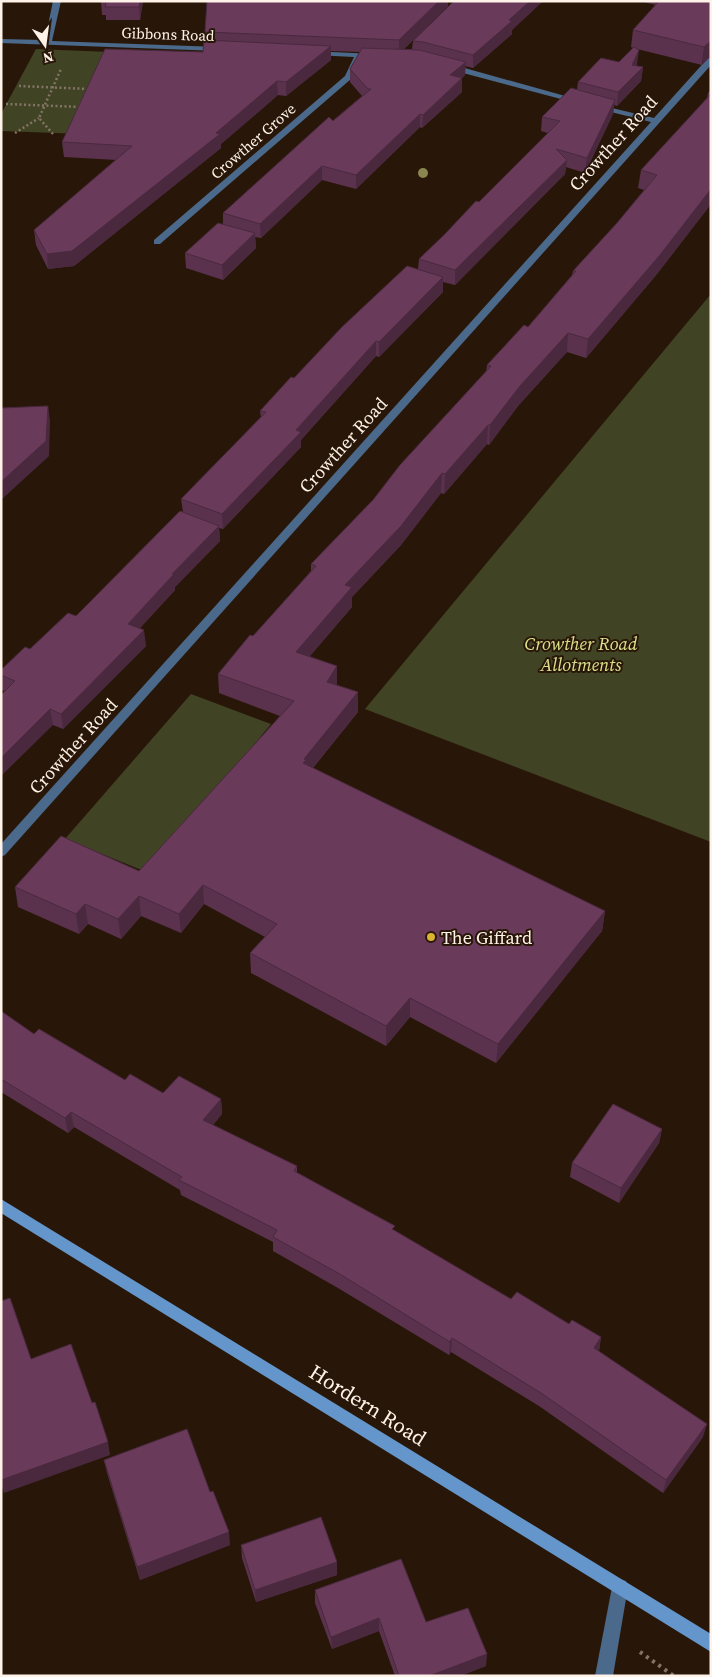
<svg xmlns="http://www.w3.org/2000/svg" width="712" height="1677" viewBox="0 0 712 1677" font-family="'Source Serif 4',serif">
<style>
.green{fill:#414424}
.lines{fill:none;stroke-linecap:round;stroke-linejoin:round}
.path-far1{stroke:#847467;stroke-width:2.5;stroke-dasharray:2 2.5;stroke-linecap:butt}
.path{stroke:#847467;stroke-width:4;stroke-dasharray:3 4.5;stroke-linecap:butt}
.lane{fill:#4b698a;fill-rule:evenodd}
.street{fill:#4b698a;fill-rule:evenodd}
.secondary{fill:#6496cb;fill-rule:evenodd}
.tree{fill:#8a8650}
.wall{fill:#5a324d}
.shaded-wall{fill:#4a293f}
.building{fill:#693a5a;stroke:#4a293f}
.poi-dot{fill:#dab333;stroke:#281708;stroke-width:2}
.labels{text-anchor:middle;dominant-baseline:central;stroke-width:4;stroke-linejoin:round;paint-order:stroke}
.far-street-label{font-size:15px;fill:#fff2e8;stroke:#281708}
.street-label{font-size:18px;fill:#fff2e8;stroke:#281708}
.park-label{font-size:18px;font-style:italic;fill:#dae18a;stroke:#281708}
.poi-label{font-size:18px;fill:#fff2e8;stroke:#281708;text-anchor:start}
.near-street-label{font-size:21px;fill:#fff2e8;stroke:#281708}
</style>
<rect width="100%" height="100%" fill="#281708"/>
<g class="green">
<path d="M36,49L134,53L84,134L1,131V114Z"/>
<path d="M711,294V842L365,709Z"/>
<path d="M191,694L271,724L149,873L65,839Z"/>
</g>
<g class="lines">
<g class="path-far1">
<path d="M19,86L89,89"/>
<path d="M6,104L81,107"/>
<path d="M15,133L39,118"/>
<path d="M53,134L39,118L61,69"/>
</g>
<path class="path" d="M640,1652L674,1676"/>
<path class="lane" d="M620,1579L626,1581L628,1587L613,1676H595L612,1587L614,1581Z"/>
<g class="street">
<path d="M53,1H61L52,41L219,47L223,49L219,51L1,43V39L45,40Z"/>
<path d="M311,51L374,54L378,56L374,58H362L351,79L160,244H154V240L345,76L354,57L314,55L310,53Z"/>
<path d="M708,58H711V65L5,855L1,857V844L651,122L595,108V104L654,118Z"/>
<path d="M448,65H454L583,101L576,103L448,69Z"/>
</g>
<path class="secondary" d="M1,1199L711,1634V1652L1,1213Z"/>
</g>
<circle class="tree" cx="423" cy="173" r="5"/>
<g class="wall">
<path d="M101,1H143L140,20H106V15H102Z"/>
<path d="M207,1H448V6L404,49H412L413,41L454,1H543L512,30V34L473,68L465,66V75L462,78V92L422,128L420,127L356,189L322,180L261,238L255,237L256,248L223,280L186,268L185,253L223,224V213L362,96L350,82V69L360,52L331,51V60L286,96L278,95L221,144V148L74,266L48,269L36,245L34,230L117,160L64,157L62,142L203,52L205,40V32Z"/>
<path d="M644,1H711L702,65L637,49V64L636,66L643,67L641,81L617,106L614,105L613,114L585,173L566,167L565,174L455,285L443,282V292L379,357L376,356L301,440V447L223,529L219,528L220,541L175,587V590L140,628L146,646L63,729L53,725L5,691L1,690V670L76,616L183,512L181,499L261,418L260,411L294,378L418,269L419,259L479,202L548,133L541,131L542,117L577,90L578,82L619,62L633,48L631,47L633,30L656,5L644,2Z"/>
<path d="M711,89V204L657,274L586,358L567,352L518,406L489,445L487,444L444,494L441,493L401,545L352,597V607L310,656L337,685L358,712L313,768L605,911L602,931L496,1063L410,1017L386,1046L251,973L250,953L265,937L204,904L181,933L141,916L121,939L88,924L79,934L18,907L15,887L139,871L280,716L219,693L218,674L253,636L311,571V564L373,500L486,372L487,365L528,327L572,275L573,271L617,223L644,190L638,188L641,170L707,98L708,93Z"/>
<path d="M1,1011L34,1034L125,1080L163,1093L221,1099L222,1114L213,1125L297,1166V1173L511,1299L601,1337L599,1351L703,1437L663,1493L539,1406L451,1352L449,1355L338,1288L273,1251V1242L181,1195L180,1190L74,1127L68,1133L1,1092Z"/>
<path d="M662,1129L659,1143L619,1203L570,1177L572,1163Z"/>
<path d="M104,1460L230,1545L140,1580L107,1473Z"/>
<path d="M241,1545L337,1562V1575L256,1602L242,1558Z"/>
<path d="M315,1590L426,1622L486,1666L460,1676H395L379,1631L332,1649L315,1603Z"/>
</g>
<g class="shaded-wall">
<path d="M140,1H143L140,20L139,7Z"/>
<path d="M439,1H448V6L399,54V40Z"/>
<path d="M530,1H543L512,30V34L473,68V55L509,20Z"/>
<path d="M711,41V56L702,65L704,47Z"/>
<path d="M331,46V60L286,96V82Z"/>
<path d="M639,50L637,64L630,79L632,65Z"/>
<path d="M466,62L465,75L450,88V75Z"/>
<path d="M643,67L641,81L617,106L618,92Z"/>
<path d="M462,78V92L422,128L423,115Z"/>
<path d="M277,81L278,95L221,144V148L74,266L48,269L47,254L216,133Z"/>
<path d="M615,100L613,114L585,173L587,158Z"/>
<path d="M420,114V127L356,189V175Z"/>
<path d="M567,160L565,174L455,285V270Z"/>
<path d="M322,166V180L261,238L260,224Z"/>
<path d="M711,189V204L657,274L586,358L588,339Z"/>
<path d="M255,233L256,248L223,280L222,265Z"/>
<path d="M443,277V292L379,357V342Z"/>
<path d="M568,333L567,352L518,406L489,445L490,425L520,386Z"/>
<path d="M376,341V356L301,440V447L223,529L222,514Z"/>
<path d="M48,406L50,421L49,456L1,500V482Z"/>
<path d="M488,425L487,444L444,494L445,474Z"/>
<path d="M442,473L441,493L401,545L352,597V607L297,671L296,652L345,585Z"/>
<path d="M219,526L220,541L175,587V590L130,639L128,624L172,574Z"/>
<path d="M144,630L146,646L63,729L61,714Z"/>
<path d="M337,666V686L327,682Z"/>
<path d="M358,692V712L306,776L303,763L304,759Z"/>
<path d="M50,709L53,725L1,776V758Z"/>
<path d="M203,885L204,904L181,933L179,914Z"/>
<path d="M139,896L141,916L121,939L118,919Z"/>
<path d="M85,904L88,924L79,934L76,914Z"/>
<path d="M605,911L602,931L496,1063L498,1044Z"/>
<path d="M410,998V1017L386,1046V1026Z"/>
<path d="M221,1099L222,1114L204,1135L203,1120Z"/>
<path d="M71,1112L74,1127L68,1133L65,1118Z"/>
<path d="M662,1129L659,1143L619,1203L621,1188Z"/>
<path d="M601,1337L599,1351L594,1348Z"/>
<path d="M452,1338L451,1352L449,1355L450,1342Z"/>
<path d="M707,1424L703,1437L663,1493L666,1480Z"/>
<path d="M108,1442L110,1455L4,1493L1,1483V1480Z"/>
<path d="M229,1532L230,1545L140,1580L137,1567Z"/>
<path d="M337,1562V1575L256,1602L255,1590Z"/>
<path d="M379,1618V1631L332,1649L331,1637Z"/>
<path d="M487,1654L486,1666L460,1676H429Z"/>
</g>
<g class="building">
<path d="M106,1H140L139,7H105Z"/>
<path d="M207,1H439L399,40L205,32Z"/>
<path d="M454,1H530L509,20L512,21L473,55L423,42L413,41Z"/>
<path d="M659,1H711V41L704,47L633,30Z"/>
<path d="M204,40L331,46L286,82L277,81L216,133L220,134L72,251L47,254L34,230L132,146L62,142L105,49L203,52Z"/>
<path d="M634,47L639,50L632,65L643,67L618,92L578,82L601,58L619,62Z"/>
<path d="M362,48L419,50L466,62L450,75L462,78L423,115L420,114L356,175L322,166L260,224L223,213L329,117L333,121L371,89H368L350,69Z"/>
<path d="M571,88L615,100L587,158L556,149L567,160L455,270L419,259L445,234L476,201L479,202L560,121L542,117Z"/>
<path d="M711,94V189L660,255L588,339L568,333L520,386L490,425H488L445,474L442,473L401,526L345,585L352,587L296,652L337,666L327,682L358,692L304,759L306,760L303,763L605,911L498,1044L410,998L386,1026L250,953L277,924L203,885L179,914L139,896L118,919L85,904L76,914L15,887L61,836L139,871L294,701L218,674L250,635L253,636L316,566L311,564L373,500L400,465L491,366L487,365L524,325L528,327L576,271H573L617,223L657,175L641,170Z"/>
<path d="M218,223L255,233L222,265L185,253Z"/>
<path d="M407,266L443,277L379,342L376,341L296,430L301,432L222,514L181,499L266,412L260,411L291,377L294,378L342,327Z"/>
<path d="M48,406L46,441L1,482V408Z"/>
<path d="M180,511L219,526L172,574H174L128,624L144,630L61,714L50,709L1,758V695L15,681L1,675V670L25,647L30,649L68,613L76,616Z"/>
<path d="M1,1011L34,1034L39,1029L125,1080L130,1074L163,1093L179,1076L221,1099L203,1120L297,1166L294,1171L395,1226L392,1229L511,1299L517,1292L569,1324L572,1320L601,1337L594,1348L707,1424L666,1480L541,1393L452,1338L450,1342L338,1273L273,1237L277,1230L179,1180L182,1177L71,1112L65,1118L1,1079Z"/>
<path d="M613,1104L662,1129L621,1188L572,1163Z"/>
<path d="M10,1298L31,1359L71,1344L92,1403L95,1402L108,1442L1,1480V1301Z"/>
<path d="M187,1429L210,1492L213,1491L229,1532L137,1567L104,1460Z"/>
<path d="M321,1517L337,1562L255,1590L241,1545Z"/>
<path d="M401,1559L426,1622L468,1608L487,1654L429,1676H399L379,1618L331,1637L315,1590Z"/>
</g>
<circle class="poi-dot" cx="431" cy="937" r="5"/>
<g class="labels">
<g class="far-street-label">
<text transform="translate(168 34) rotate(2)">Gibbons Road</text>
<text transform="translate(253 141) rotate(-41)">Crowther Grove</text>
</g>
<g class="street-label">
<text transform="translate(613 143) rotate(-48)">Crowther Road</text>
<text transform="translate(343 445) rotate(-48)">Crowther Road</text>
<text transform="translate(73 746) rotate(-48)">Crowther Road</text>
</g>
<g class="park-label">
<text x="581" y="643">Crowther Road<tspan x="581" dy="21">Allotments</tspan></text>
</g>
<g class="poi-label">
<text x="441" y="937">The Giffard</text>
</g>
<g class="near-street-label">
<text transform="translate(368 1405) rotate(32)">Hordern Road</text>
</g>
</g>
<rect width="712" height="1677" fill="none" stroke="#fff2e8" stroke-width="5"/>
<g transform="translate(45 45) rotate(166)" stroke="#281708" stroke-width="4" paint-order="stroke">
<path d="M0-4L9 19L0 12L-9 19Z" fill="#fff2e8"/>
<text y="-8" font-size="14" font-weight="bold" text-anchor="middle" fill="#fff2e8">N</text>
</g>
</svg>
